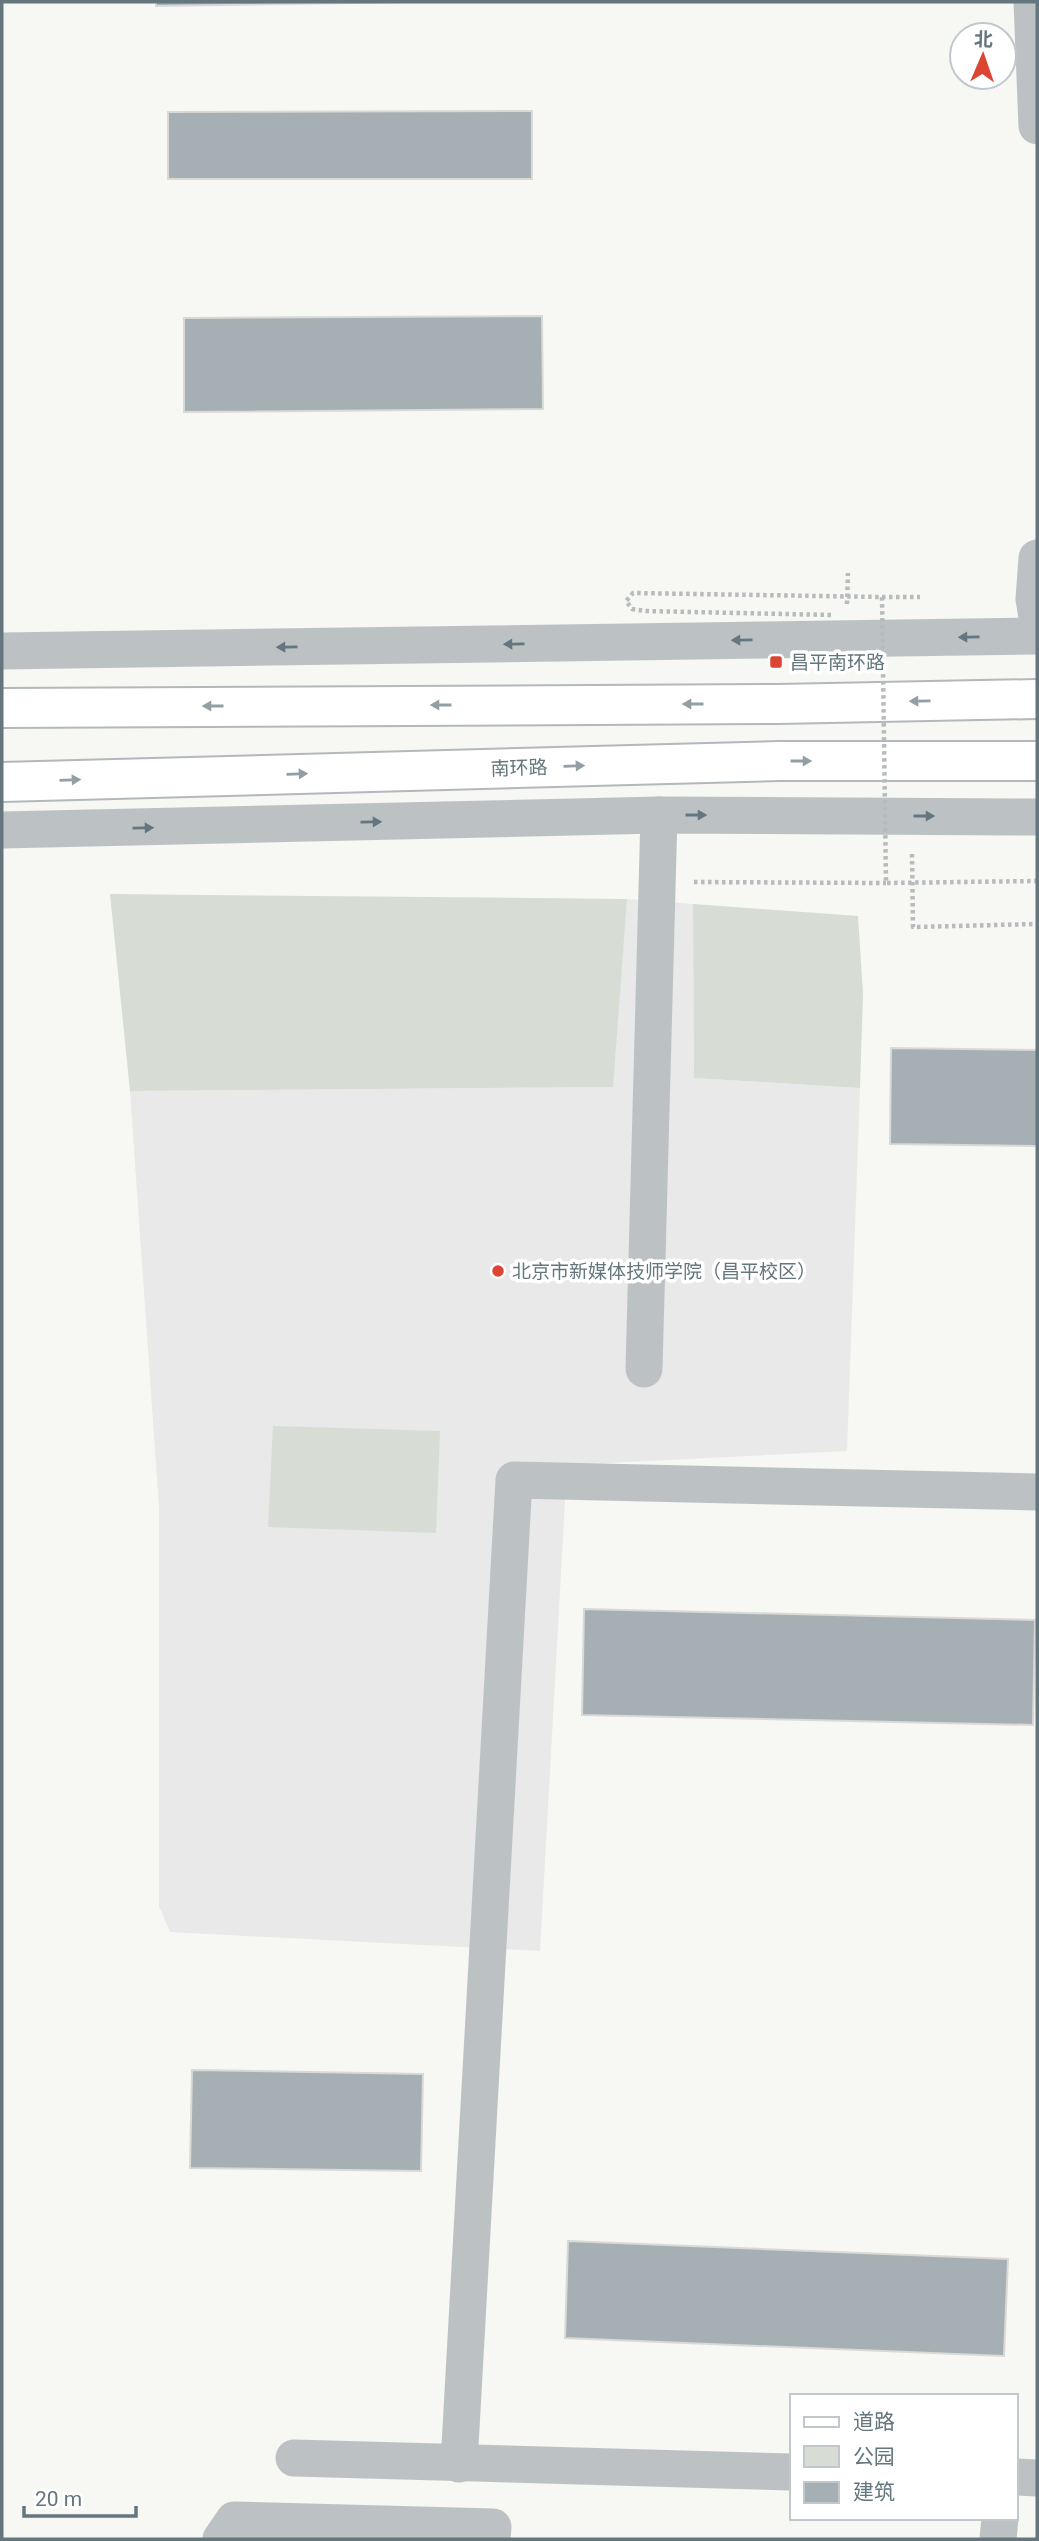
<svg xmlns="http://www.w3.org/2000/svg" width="1039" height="2541" viewBox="0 0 1039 2541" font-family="Roboto,'Noto Sans SC',sans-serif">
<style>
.built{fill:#e8e9e8}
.green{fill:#d7dcd4}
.building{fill:#a6b0b4;stroke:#d9d9d7;stroke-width:2}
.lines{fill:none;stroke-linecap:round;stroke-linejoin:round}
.major-casing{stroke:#b2b8bb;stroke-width:42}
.path{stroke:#b7bbbd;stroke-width:4.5;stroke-dasharray:3.5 3.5;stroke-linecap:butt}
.minor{stroke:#bcc2c4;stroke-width:37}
.major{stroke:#fff;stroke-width:38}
.path-bridge{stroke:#b7bbbd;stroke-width:4.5;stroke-dasharray:3.5 3.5;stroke-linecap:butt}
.oneway{fill:#64767e}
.oneway2{fill:#929fa5}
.poi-dot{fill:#db4531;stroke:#fff;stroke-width:2.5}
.labels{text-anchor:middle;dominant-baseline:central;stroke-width:7;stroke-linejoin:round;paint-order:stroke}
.poi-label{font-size:19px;fill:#64767e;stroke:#fff;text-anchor:start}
.street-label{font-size:19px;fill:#64767e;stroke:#fff}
</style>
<rect width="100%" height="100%" fill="#f7f7f4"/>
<path class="built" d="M627,899L693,904L694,1078L860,1088L847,1451L567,1465L540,1951L170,1932L159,1906V1507L130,1091L612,1087Z"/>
<g class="green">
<path d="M110,894L627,899L613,1087L130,1091Z"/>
<path d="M693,904L858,916L863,994L860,1088L694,1078Z"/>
<path d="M273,1426L440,1431L436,1533L268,1527Z"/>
</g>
<g class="building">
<path d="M156,2H415L156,6Z"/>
<path d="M532,111V179H168V112Z"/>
<path d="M542,316L543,409L184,412V318Z"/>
<path d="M891,1048L1037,1050V1146L890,1144Z"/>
<path d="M584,1609L1035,1620L1033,1725L582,1715Z"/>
<path d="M192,2070L423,2074L421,2171L190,2168Z"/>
<path d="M568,2241L1008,2259L1004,2356L565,2338Z"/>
</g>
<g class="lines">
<defs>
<g id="major">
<path d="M2,708L778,704L1037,699"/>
<path d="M2,782L779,761H1037"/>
</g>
</defs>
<use href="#major" class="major-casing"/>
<g class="path">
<path d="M882,597H920"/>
<path d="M847,604L848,573"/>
<path d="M912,854L913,927L1037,924"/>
<path d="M694,882L886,883"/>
</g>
<g class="minor">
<path d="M1032,2L1037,126"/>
<path d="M1037,558L1034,599L1037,617"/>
<path d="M2,651L1037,636"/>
<path d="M2,830L659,815L1037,817"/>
<path d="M644,1369L659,815"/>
<path d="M294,2458L792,2472"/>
<path d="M459,2464L514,1480L1037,1492"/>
<path d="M1016,2477L1037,2478"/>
<path d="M221,2539L234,2520L493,2527L492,2539"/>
<path d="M998,2539L1000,2518"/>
</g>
<use href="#major" class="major"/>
<path class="path-bridge" d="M831,615L645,611L632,609L626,601L633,593L882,597L886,883L1037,881"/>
</g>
<defs><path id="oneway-solid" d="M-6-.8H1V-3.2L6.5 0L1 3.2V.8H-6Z" transform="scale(1.75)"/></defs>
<g class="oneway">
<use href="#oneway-solid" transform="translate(969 637) rotate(179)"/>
<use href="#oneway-solid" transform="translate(742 640) rotate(179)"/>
<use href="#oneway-solid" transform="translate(514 644) rotate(179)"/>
<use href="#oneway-solid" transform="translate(287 647) rotate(179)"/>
<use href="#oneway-solid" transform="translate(696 815)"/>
<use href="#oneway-solid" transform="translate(924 816)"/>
<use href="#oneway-solid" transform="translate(371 822) rotate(-1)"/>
<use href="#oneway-solid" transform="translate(143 828) rotate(-1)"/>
</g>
<g class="oneway2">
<use href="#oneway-solid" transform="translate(920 701) rotate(179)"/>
<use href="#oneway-solid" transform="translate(693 704) rotate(180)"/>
<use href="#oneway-solid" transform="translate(441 705) rotate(180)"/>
<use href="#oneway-solid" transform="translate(213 706) rotate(180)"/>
<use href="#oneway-solid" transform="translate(801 761)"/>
<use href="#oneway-solid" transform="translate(574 766) rotate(-2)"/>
<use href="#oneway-solid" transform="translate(297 774) rotate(-2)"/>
<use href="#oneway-solid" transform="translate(70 780) rotate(-2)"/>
</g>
<g class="poi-dot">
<rect x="769" y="655" width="14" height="14" rx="3.5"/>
<circle cx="498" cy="1271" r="7"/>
</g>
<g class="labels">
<g class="poi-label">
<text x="790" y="662">昌平南环路</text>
<text x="512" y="1271">北京市新媒体技师学院（昌平校区）</text>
</g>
<g class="street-label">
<text transform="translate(519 768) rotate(-2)">南环路</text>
</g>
</g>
<rect width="1039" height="2541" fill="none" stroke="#64767e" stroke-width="7"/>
<rect x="790" y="2394" width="228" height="126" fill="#ffffff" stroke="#c1c8cb" stroke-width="2"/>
<rect x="804" y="2417" width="35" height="10" fill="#ffffff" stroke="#c1c8cb" stroke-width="2"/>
<text x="853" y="2429" font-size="21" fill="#64767e">道路</text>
<rect x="804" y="2446" width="35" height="21" fill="#d7dcd4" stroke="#c1c8cb" stroke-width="2"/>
<text x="853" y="2464" font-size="21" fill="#64767e">公园</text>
<rect x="804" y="2482" width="35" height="21" fill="#a6b0b4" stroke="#c1c8cb" stroke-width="2"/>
<text x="853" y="2499" font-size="21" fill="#64767e">建筑</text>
<g transform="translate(983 56) rotate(2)"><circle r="33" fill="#ffffff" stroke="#c1c8cb" stroke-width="2"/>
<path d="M0-5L12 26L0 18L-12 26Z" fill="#db4531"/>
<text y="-10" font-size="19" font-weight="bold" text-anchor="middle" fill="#64767e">北</text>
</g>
<path d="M24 2506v10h112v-10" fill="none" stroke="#64767e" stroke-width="3.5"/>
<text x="35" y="2506" font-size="21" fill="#64767e" stroke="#ffffff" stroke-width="5" paint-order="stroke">20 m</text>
</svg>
